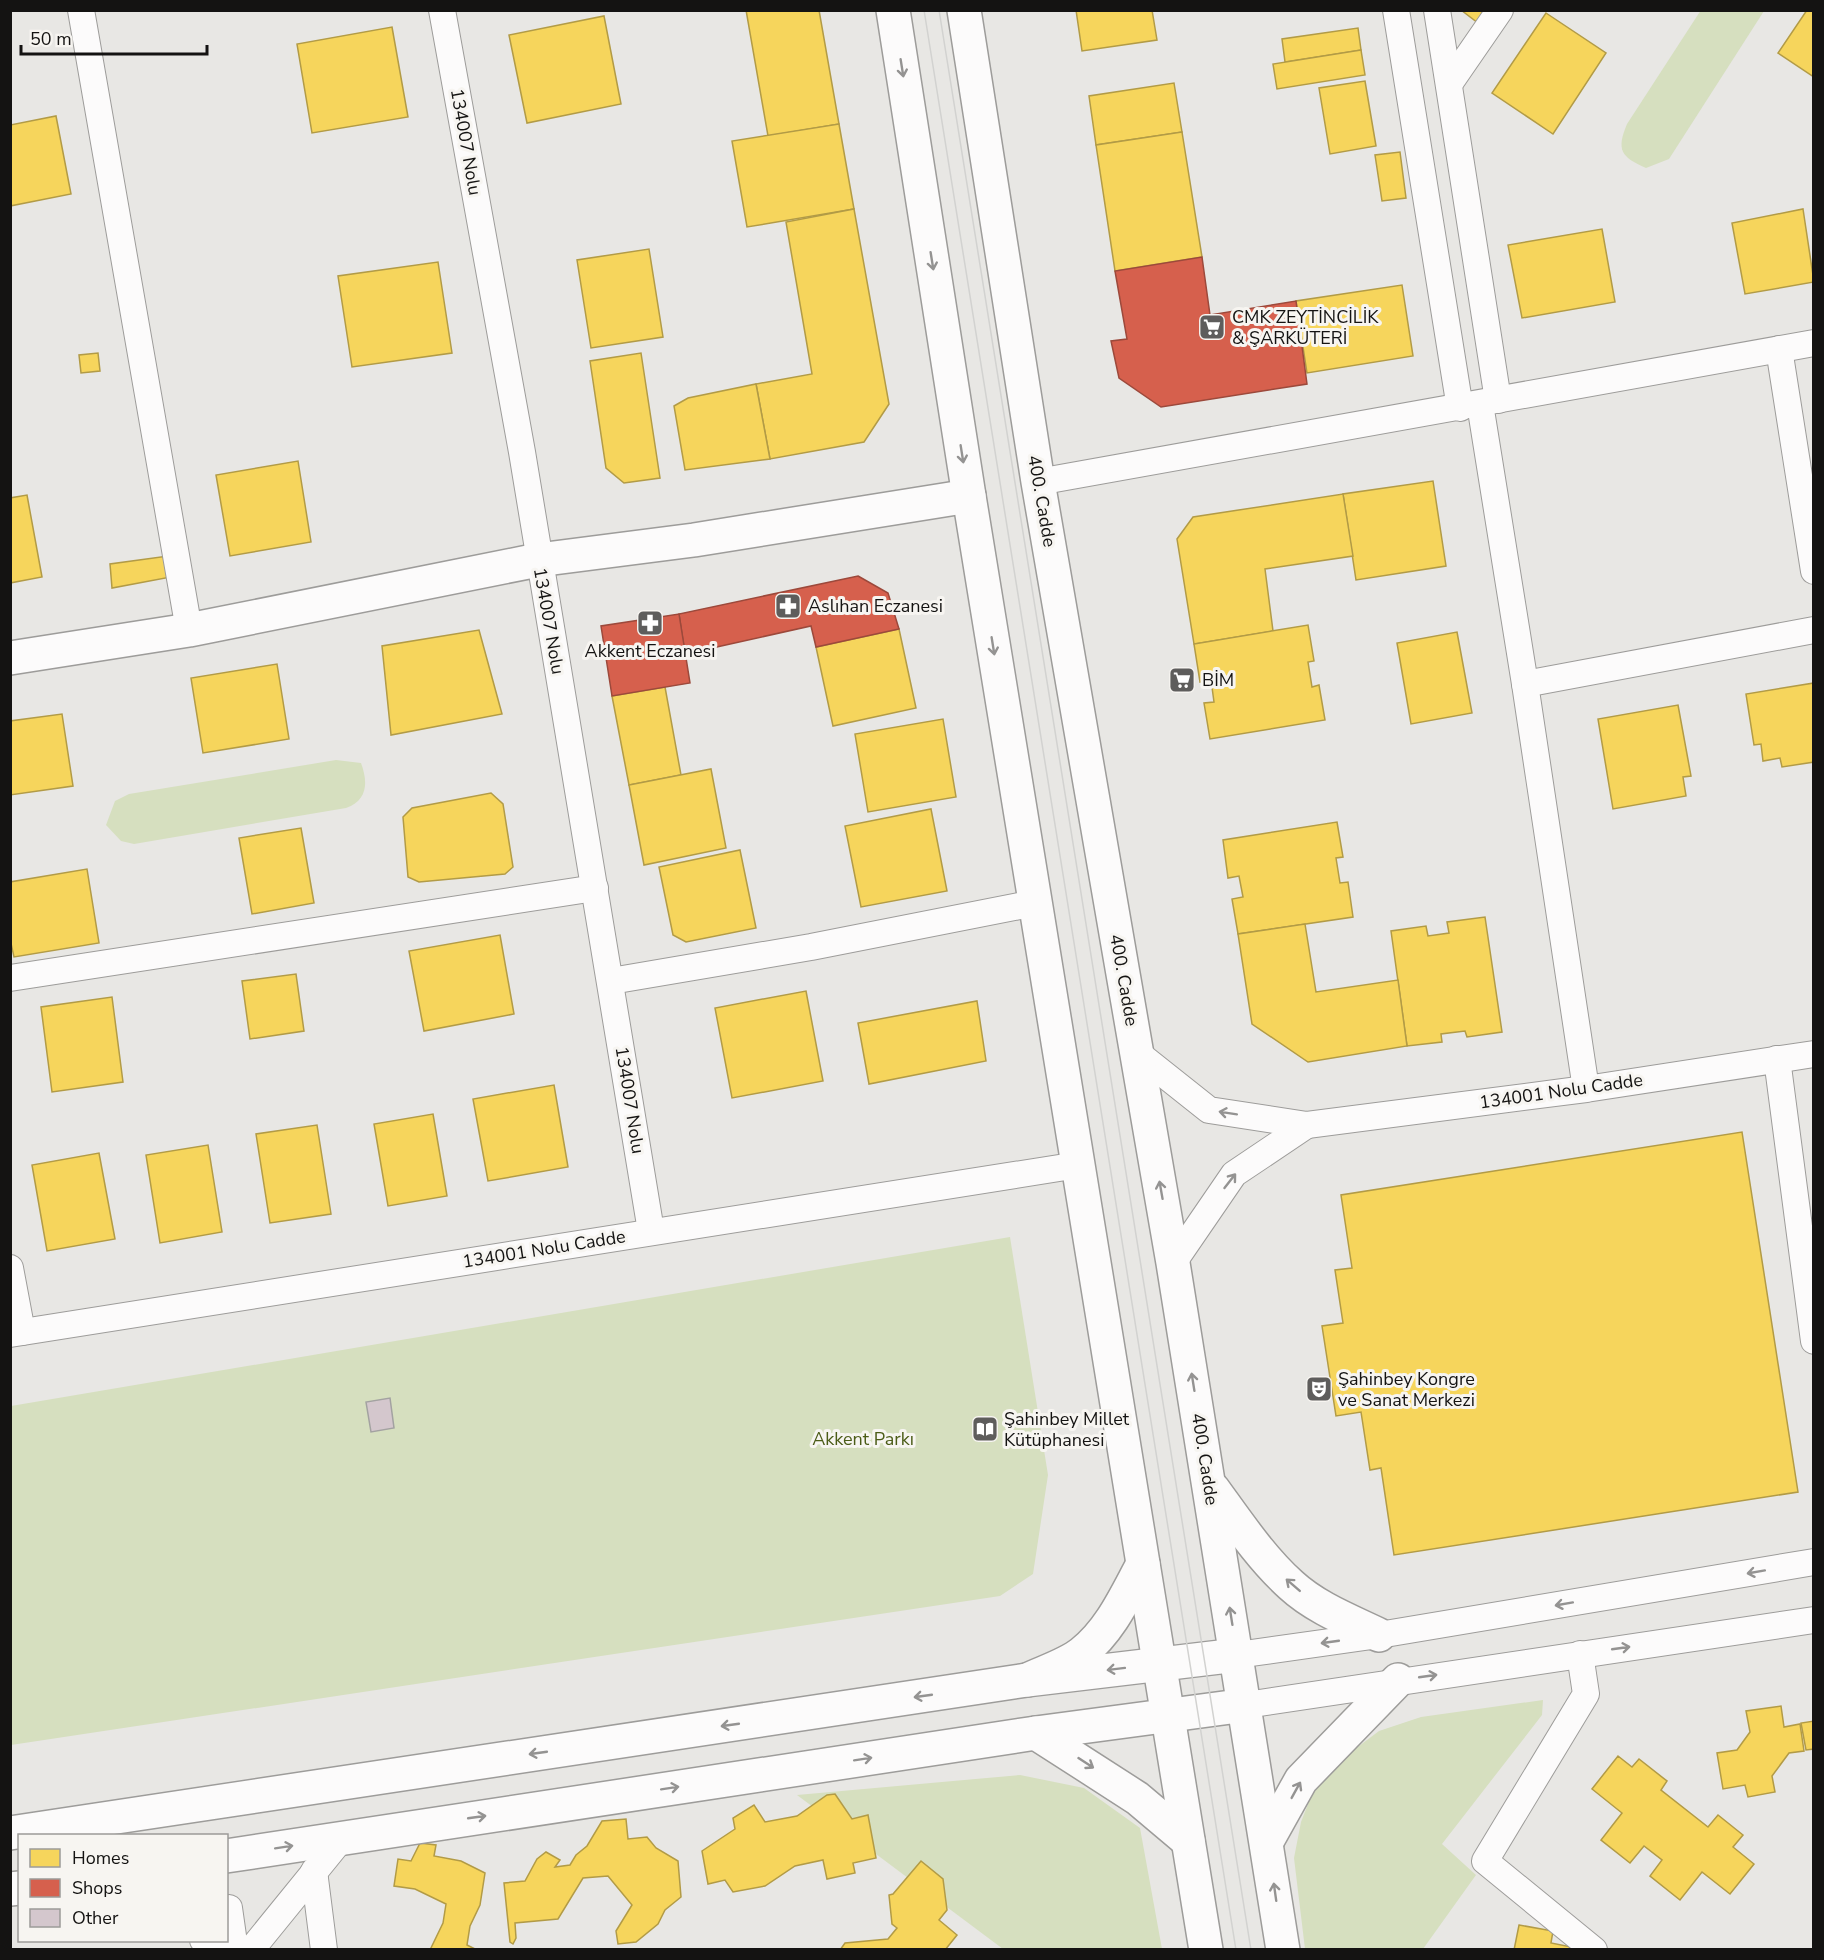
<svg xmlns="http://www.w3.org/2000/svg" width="1824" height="1960" viewBox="0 0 1824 1960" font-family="'Nunito Sans',sans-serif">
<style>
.green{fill:#d6dfbf}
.homes{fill:#f6d55c;stroke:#b29b46;stroke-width:1.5}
.shops{fill:#d6604d;stroke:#9c493b;stroke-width:1.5}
.building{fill:#d4c7cd;stroke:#a3a2a1;stroke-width:1.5}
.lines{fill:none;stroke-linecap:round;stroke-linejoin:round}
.minor-casing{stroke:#9d9c9a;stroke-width:28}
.tertiary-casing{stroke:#9d9c9a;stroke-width:36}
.secondary-casing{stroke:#9d9c9a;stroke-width:36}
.minor{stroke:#fcfbfb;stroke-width:26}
.tertiary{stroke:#fcfbfb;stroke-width:33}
.secondary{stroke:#fcfbfb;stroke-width:33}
.tram{stroke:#d2d2d0;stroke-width:1.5}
.oneway{stroke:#949392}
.labels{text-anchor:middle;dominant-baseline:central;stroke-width:6;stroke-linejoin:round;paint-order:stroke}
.street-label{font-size:18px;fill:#141312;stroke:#f7f5f1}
.poi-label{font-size:18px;fill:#141312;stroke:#f7f5f1;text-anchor:start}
.park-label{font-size:18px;fill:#4b5c17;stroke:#f7f5f1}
</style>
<rect width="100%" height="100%" fill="#e8e7e4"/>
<g class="green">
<path d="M1701,10L1764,11L1669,159L1646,168C1621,157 1616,150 1627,124Z"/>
<path d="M336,760L361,763C368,782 368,800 346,808L134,844L121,841L106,825L115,801L129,794Z"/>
<path d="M1010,1237L1048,1475L1033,1574L1000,1596L11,1745V1406Z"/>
<path d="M1543,1700L1542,1715L1442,1844L1476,1875L1423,1949H1305L1294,1858L1301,1822L1319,1776L1379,1731L1421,1717Z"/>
<path d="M1020,1775L1084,1788L1140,1828L1162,1949H1003L797,1795Z"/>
</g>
<g class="homes">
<path d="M746,10H819L839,124L768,136Z"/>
<path d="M1076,10H1152L1157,40L1082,51Z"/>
<path d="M1461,10H1488L1478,23Z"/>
<path d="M1807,10H1814V77L1778,53Z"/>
<path d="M1546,13L1606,53L1553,134L1492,93Z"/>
<path d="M604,16L621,104L527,123L509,35Z"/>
<path d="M392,27L408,117L312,133L297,44Z"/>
<path d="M1358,28L1361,50L1285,62L1282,39Z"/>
<path d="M1361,50L1365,75L1277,89L1273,64Z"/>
<path d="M1365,81L1376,146L1330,154L1319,88Z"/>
<path d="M1174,83L1182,132L1096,145L1089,96Z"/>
<path d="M56,116L71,194L10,206V125Z"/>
<path d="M839,124L854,209L747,227L732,141Z"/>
<path d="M1182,132L1202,257L1115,271L1096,145Z"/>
<path d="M1400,152L1406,198L1382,201L1375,155Z"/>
<path d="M854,209L889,404L864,442L770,459L756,384L812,374L786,222Z"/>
<path d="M1803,209L1814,282L1745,294L1732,223Z"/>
<path d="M1602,229L1615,302L1522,318L1508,245Z"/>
<path d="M649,249L663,337L591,348L577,260Z"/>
<path d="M438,262L452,353L352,367L338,276Z"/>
<path d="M1402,285L1413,356L1307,373L1296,301Z"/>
<path d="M98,353L100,371L81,373L79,355Z"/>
<path d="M641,353L660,478L624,483L606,468L590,361Z"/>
<path d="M756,384L770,459L685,470L674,406L688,398Z"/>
<path d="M298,461L311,542L230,556L216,475Z"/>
<path d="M1433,481L1446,566L1356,580L1343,494Z"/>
<path d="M1343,494L1353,556L1265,569L1273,631L1194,644L1177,539L1193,517Z"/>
<path d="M27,495L42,577L10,583V498Z"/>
<path d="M168,556L171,577L112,588L110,564Z"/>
<path d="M1308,625L1314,661L1308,662L1312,687L1319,685L1325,720L1210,739L1204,703L1214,702L1211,680L1200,682L1194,644Z"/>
<path d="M899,629L916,708L833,726L816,647Z"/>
<path d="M479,630L502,714L391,735L382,646Z"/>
<path d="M1457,632L1472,713L1411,724L1397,643Z"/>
<path d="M277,664L289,739L203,753L191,678Z"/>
<path d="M1814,683V762L1782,767L1780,758L1763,761L1761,744L1754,745L1746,694Z"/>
<path d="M665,687L681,775L629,785L612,696Z"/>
<path d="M1678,705L1691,776L1683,777L1686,796L1613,809L1598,719Z"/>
<path d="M62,714L73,786L10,795V721Z"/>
<path d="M943,719L956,797L868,812L855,734Z"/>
<path d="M711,769L726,848L644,865L629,785Z"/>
<path d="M491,793L503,804L513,867L505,874L419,882L408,877L403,817L412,808Z"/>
<path d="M931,809L947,891L861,907L845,826Z"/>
<path d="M1337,822L1343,857L1336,858L1340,883L1348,882L1353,917L1238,934L1232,899L1243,897L1239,876L1228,878L1223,840Z"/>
<path d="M301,828L314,903L252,914L239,838Z"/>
<path d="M740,850L756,928L686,942L673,935L659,867Z"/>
<path d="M87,869L99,943L14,957L10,939V882Z"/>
<path d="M1485,917L1502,1032L1467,1037L1465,1031L1441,1034L1442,1042L1407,1046L1391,931L1426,926L1428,936L1449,933L1447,922Z"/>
<path d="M1305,924L1316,992L1398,980L1407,1046L1308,1062L1252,1024L1238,934Z"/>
<path d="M500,935L514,1014L424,1031L409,951Z"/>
<path d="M296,974L304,1031L250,1039L242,981Z"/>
<path d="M806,991L823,1081L732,1098L715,1008Z"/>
<path d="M112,997L123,1082L52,1092L41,1007Z"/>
<path d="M977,1001L986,1061L869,1084L858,1023Z"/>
<path d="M554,1085L568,1167L488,1181L473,1099Z"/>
<path d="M433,1114L447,1196L388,1206L374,1124Z"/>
<path d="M317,1125L331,1214L270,1223L256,1134Z"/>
<path d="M1742,1132L1798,1492L1394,1555L1381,1468L1370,1470L1361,1412L1336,1416L1322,1326L1343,1323L1335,1270L1352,1268L1341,1195Z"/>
<path d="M208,1145L222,1232L160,1243L146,1155Z"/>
<path d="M99,1153L115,1239L47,1251L32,1165Z"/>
<path d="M1781,1706L1784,1727L1800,1724L1804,1751L1789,1753L1772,1776L1775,1792L1748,1797L1745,1785L1723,1789L1717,1753L1737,1750L1750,1732L1746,1711Z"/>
<path d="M1814,1721V1749L1806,1750L1801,1723Z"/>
<path d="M1618,1756L1632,1767L1639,1759L1667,1781L1661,1790L1708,1827L1718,1815L1743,1835L1733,1847L1754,1864L1730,1894L1702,1872L1680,1900L1650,1876L1662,1860L1644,1846L1630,1863L1601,1840L1622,1813L1592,1789Z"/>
<path d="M835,1794L852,1819L868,1815L876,1858L853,1863L855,1873L827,1879L823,1860L795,1866L765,1886L733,1892L725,1880L708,1884L702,1851L735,1829L733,1818L754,1805L765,1822L797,1816L827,1795Z"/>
<path d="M626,1819L628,1839L647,1837L656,1848L678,1861L681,1897L665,1910L658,1924L636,1942L618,1944L616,1931L632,1905L608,1876L583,1878L558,1919L515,1923L516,1938L513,1944L510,1942L504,1883L525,1881L537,1859L546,1852L560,1860L555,1867L570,1865L576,1855L587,1846L602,1821Z"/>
<path d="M420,1843L436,1845L434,1856L461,1861L485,1873L480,1905L470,1926L467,1945L477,1950H430L443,1923L446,1904L415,1889L394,1886L398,1859L411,1861Z"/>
<path d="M921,1861L943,1879L947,1910L939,1920L957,1935L945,1950H840L845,1943L888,1939L897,1928L892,1924L889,1895L893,1894Z"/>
<path d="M1519,1925L1553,1931L1551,1943L1586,1950H1514Z"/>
</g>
<g class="shops">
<path d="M1202,257L1210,315L1296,301L1307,384L1161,407L1119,378L1111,341L1127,339L1115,271Z"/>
<path d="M858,576L888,593L899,629L816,647L811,626L685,654L679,614Z"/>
<path d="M679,614L690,683L612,696L601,626Z"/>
</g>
<path class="building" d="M390,1398L394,1428L371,1432L366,1402Z"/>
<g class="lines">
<defs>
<g id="minor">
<path d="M81,10L189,630"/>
<path d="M442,10L522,452L651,1231"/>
<path d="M1396,10L1460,408"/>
<path d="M1437,10L1498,400"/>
<path d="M1449,84L1500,10"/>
<path d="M1779,349L1814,571"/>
<path d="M1480,404L1525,684L1586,1089"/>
<path d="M1038,482L1814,343"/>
<path d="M1525,684L1814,630"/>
<path d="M10,978L595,888"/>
<path d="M611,981L811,947L1035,903"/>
<path d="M1136,1052L1209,1110L1307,1125L1586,1089L1814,1054"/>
<path d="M1777,1059L1814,1341"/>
<path d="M1173,1263L1234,1174L1307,1125"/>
<path d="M10,1268L22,1332"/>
<path d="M10,1334L1078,1165"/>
<path d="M1580,1654L1586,1694L1485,1861L1594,1950"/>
<path d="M1237,1655L1379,1635L1814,1562"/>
<path d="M1246,1705L1814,1620"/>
<path d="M314,1871L324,1950"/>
<path d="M229,1908L235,1950"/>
<path d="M203,1940L215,1950"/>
<path d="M251,1950L342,1838"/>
</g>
<g id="tertiary">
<path d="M10,658L189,630L538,560L694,540L969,496"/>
<path d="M10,1833L1027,1680L1237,1655"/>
<path d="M226,1856L1036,1733L1246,1705"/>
<path d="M10,1889L20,1888"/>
</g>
<g id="secondary">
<path d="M893,10L969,496L1206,1950"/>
<path d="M964,10L1038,482L1173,1263L1283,1950"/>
<path d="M1213,1489C1237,1522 1261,1558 1291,1585C1316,1608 1350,1621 1379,1635"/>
<path d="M1027,1680C1044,1672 1067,1665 1082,1653C1111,1630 1126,1595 1143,1564"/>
<path d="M1036,1733L1137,1798L1188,1841"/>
<path d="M1267,1841L1301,1780L1398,1680"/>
</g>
</defs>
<use href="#minor" class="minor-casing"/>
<use href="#tertiary" class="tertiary-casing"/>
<use href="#secondary" class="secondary-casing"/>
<use href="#minor" class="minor"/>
<use href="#tertiary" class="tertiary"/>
<use href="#secondary" class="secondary"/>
<g class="tram">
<path d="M924,10L1236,1950"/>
<path d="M939,10L1251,1950"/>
</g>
</g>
<defs><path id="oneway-shaft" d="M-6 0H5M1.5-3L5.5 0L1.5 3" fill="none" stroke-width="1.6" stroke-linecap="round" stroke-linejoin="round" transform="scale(1.5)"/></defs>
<g class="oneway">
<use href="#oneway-shaft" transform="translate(902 68) rotate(81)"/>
<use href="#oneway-shaft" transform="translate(932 261) rotate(81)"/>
<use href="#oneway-shaft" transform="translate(962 454) rotate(81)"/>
<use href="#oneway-shaft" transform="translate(993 646) rotate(81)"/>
<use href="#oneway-shaft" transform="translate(1228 1113) rotate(-171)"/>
<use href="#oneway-shaft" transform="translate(1230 1181) rotate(-52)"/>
<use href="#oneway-shaft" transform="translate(1161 1190) rotate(-100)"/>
<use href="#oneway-shaft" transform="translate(1193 1382) rotate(-99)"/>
<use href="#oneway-shaft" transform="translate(1756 1572) rotate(170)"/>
<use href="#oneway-shaft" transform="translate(1293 1585) rotate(-139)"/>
<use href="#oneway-shaft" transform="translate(1564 1604) rotate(170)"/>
<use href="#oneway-shaft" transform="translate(1231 1616) rotate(-99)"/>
<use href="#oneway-shaft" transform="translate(1330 1642) rotate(172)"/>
<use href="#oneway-shaft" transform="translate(1621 1648) rotate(-8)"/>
<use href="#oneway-shaft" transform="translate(1116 1669) rotate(173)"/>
<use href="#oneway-shaft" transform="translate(1428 1676) rotate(-8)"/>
<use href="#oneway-shaft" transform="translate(923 1696) rotate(172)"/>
<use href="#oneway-shaft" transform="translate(730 1725) rotate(172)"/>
<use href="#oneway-shaft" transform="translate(538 1753) rotate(172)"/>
<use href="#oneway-shaft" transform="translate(863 1759) rotate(-9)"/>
<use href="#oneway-shaft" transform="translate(1086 1763) rotate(33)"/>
<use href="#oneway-shaft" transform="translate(670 1788) rotate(-9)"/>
<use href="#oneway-shaft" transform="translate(1296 1790) rotate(-61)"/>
<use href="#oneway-shaft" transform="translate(477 1817) rotate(-8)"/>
<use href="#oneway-shaft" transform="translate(284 1847) rotate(-9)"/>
<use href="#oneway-shaft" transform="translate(1275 1892) rotate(-98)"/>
</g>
<defs>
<symbol id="supermarket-square" viewBox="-11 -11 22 22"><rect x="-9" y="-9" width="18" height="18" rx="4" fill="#5e5d5c" stroke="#f7f5f1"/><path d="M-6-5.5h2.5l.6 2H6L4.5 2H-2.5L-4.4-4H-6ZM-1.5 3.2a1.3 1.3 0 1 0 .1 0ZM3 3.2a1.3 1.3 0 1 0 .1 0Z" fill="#fff"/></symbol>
<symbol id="pharmacy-square" viewBox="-11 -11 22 22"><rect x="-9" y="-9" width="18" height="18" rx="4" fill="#5e5d5c" stroke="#f7f5f1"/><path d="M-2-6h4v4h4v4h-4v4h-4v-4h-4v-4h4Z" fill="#fff"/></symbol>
<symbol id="theatre-square" viewBox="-11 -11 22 22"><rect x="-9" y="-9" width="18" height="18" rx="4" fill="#5e5d5c" stroke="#f7f5f1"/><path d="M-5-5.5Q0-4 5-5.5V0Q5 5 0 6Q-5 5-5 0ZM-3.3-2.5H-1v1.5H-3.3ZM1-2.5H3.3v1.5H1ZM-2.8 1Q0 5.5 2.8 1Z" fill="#fff"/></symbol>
<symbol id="library-square" viewBox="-11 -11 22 22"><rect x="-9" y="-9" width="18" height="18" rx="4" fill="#5e5d5c" stroke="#f7f5f1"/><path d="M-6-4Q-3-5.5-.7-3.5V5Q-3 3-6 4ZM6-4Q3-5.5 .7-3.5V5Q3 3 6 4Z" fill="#fff"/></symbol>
</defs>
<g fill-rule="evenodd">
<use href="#supermarket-square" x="1197" y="312" width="30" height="30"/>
<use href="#pharmacy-square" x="773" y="591" width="30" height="30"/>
<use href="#pharmacy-square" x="635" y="608" width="30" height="30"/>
<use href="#supermarket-square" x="1167" y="665" width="30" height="30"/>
<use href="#theatre-square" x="1304" y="1374" width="30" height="30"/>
<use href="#library-square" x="970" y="1414" width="30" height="30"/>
</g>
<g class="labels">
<g class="street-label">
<text transform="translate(466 142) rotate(80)">134007 Nolu</text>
<text transform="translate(1042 501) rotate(80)">400. Cadde</text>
<text transform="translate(549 621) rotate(80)">134007 Nolu</text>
<text transform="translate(1124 980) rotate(80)">400. Cadde</text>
<text transform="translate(1561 1091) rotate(-8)">134001 Nolu Cadde</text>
<text transform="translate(630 1100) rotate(81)">134007 Nolu</text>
<text transform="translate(544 1249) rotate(-9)">134001 Nolu Cadde</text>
<text transform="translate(1205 1459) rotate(81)">400. Cadde</text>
</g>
<g class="poi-label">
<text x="1232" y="317">CMK ZEYTİNCİLİK<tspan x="1232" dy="21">&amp; ŞARKÜTERİ</tspan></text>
<text x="808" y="606">Aslıhan Eczanesi</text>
<text x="650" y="651" text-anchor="middle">Akkent Eczanesi</text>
<text x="1202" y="680">BİM</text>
<text x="1338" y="1379">Şahinbey Kongre<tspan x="1338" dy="21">ve Sanat Merkezi</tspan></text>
<text x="1004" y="1419">Şahinbey Millet<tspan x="1004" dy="21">Kütüphanesi</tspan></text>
</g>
<g class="park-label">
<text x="863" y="1439">Akkent Parkı</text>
</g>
</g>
<rect width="1824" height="1960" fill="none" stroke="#141312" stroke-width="24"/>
<rect x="18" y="1834" width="210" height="108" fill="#f7f5f1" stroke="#9c9b98" stroke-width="1.5"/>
<rect x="30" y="1849" width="30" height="18" fill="#f6d55c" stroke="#9c9b98" stroke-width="1.5"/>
<text x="72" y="1864" font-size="18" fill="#141312">Homes</text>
<rect x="30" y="1879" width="30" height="18" fill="#d6604d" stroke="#9c9b98" stroke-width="1.5"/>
<text x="72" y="1894" font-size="18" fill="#141312">Shops</text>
<rect x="30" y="1909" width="30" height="18" fill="#d4c7cd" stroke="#9c9b98" stroke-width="1.5"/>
<text x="72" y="1924" font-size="18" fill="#141312">Other</text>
<path d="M21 45v9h186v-9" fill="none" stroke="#141312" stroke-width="3"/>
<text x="30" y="45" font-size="18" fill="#141312" stroke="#f7f5f1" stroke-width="4.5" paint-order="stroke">50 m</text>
</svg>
